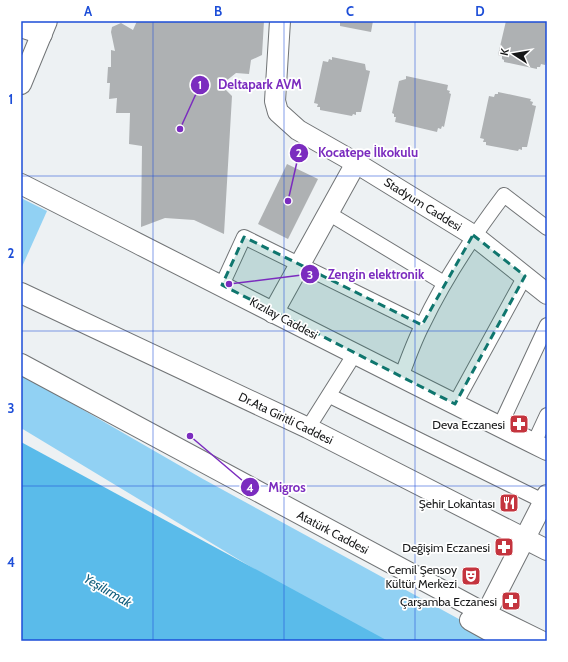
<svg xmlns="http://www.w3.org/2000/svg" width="568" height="662" viewBox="0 0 568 662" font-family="Cabin,sans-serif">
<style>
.green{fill:#91d1f3}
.water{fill:#5abbea}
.building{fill:#aeb1b3}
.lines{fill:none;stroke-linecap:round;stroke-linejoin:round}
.street-casing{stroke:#717476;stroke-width:16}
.secondary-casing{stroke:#717476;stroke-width:22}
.street{stroke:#fff;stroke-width:14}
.secondary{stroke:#fff;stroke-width:20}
.marked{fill:#0f766e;fill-opacity:0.2;stroke:#0f766e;stroke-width:3;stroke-dasharray:8 5;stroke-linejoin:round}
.grid{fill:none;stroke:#1d4ed8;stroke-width:1;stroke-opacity:0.55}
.labels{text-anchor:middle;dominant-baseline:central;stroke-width:3.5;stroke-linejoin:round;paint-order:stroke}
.street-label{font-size:12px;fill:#161718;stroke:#fff}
.poi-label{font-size:12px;fill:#161718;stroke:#fff;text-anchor:end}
.water-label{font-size:13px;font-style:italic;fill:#115e7d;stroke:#fff}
.leader{fill:none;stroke:#7b2cbf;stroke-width:1.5}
.callout-dot{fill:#7b2cbf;stroke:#fff;stroke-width:1.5}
.mark-label{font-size:12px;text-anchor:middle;font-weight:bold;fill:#fff}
.callout-label{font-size:13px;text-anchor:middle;font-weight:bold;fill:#7b2cbf;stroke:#fff;stroke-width:3.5;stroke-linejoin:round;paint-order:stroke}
.neatline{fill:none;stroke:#1d4ed8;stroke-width:1.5}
.grid-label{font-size:13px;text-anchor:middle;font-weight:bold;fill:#1d4ed8}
</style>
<rect width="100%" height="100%" fill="#edf1f3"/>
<g class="green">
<path d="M21,198L47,211L21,269Z"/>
<path d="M21,374L203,479L499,641H387L314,605L21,428Z"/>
</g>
<path class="water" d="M21,442L388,641H21Z"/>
<g class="building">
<path d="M137,21H264L262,55L251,60L249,74L236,73L221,85L232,96L224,234L194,220L165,218L141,227L142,146L129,144L130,113H116L117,98L109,99L110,83H107L108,67H111V50L115,51L111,32L112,27L121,23L133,30Z"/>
<path d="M340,21H373L371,32L340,26Z"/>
<path d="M506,21H547V56L545,65L541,64L540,67H537V69L504,62V60L502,59V56L498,55Z"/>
<path d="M332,57L365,64L366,70L370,71L361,112H356V115L353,114L352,116L320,110V107H317L318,104L314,103L323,61L328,62L329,59L332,60Z"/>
<path d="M406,76L448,85L447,90L450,91L449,93L451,94L444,127L442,126L441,129L438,128L437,132L395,122L396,117H394V114L392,113L399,81L406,79Z"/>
<path d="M498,92L531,99L530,101L533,102L532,105L536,106L527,147H522V150L519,149L518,151L486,145V142H483L484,139L480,138L489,96L494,97L495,94H498Z"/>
<path d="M287,164L318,179L288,239L258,224Z"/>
</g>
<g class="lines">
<defs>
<g id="street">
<path d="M328,213L444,283"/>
<path d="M222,285L244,237L422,325"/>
<path d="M401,377C408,359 414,341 423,324C445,278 473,236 504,195L547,228"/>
<path d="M330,396L543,501"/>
<path d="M455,404L525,276"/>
<path d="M500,426L547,325"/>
<path d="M308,428L354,355"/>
<path d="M534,443L547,415"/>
</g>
<g id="secondary">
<path d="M280,21L275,101L278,112L298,130L356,163"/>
<path d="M21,27L42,34"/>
<path d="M21,84L47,21"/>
<path d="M21,184C196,273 371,363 547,450"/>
<path d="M21,293L308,428L547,550"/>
<path d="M273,313L356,163L473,235L547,294"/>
<path d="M21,364L486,614L541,641"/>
<path d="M486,614L547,495"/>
<path d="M470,620L508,641"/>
</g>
</defs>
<use href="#street" class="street-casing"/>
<use href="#secondary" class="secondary-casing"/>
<use href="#street" class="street"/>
<use href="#secondary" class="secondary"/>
</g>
<path class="marked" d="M473,235L525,276L455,404L222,285L244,237L422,325Z"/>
<path class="grid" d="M153,21V641M284,21V641M415,21V641M21,176H547M21,331H547M21,486H547"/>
<defs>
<symbol id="pharmacy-square" viewBox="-11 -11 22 22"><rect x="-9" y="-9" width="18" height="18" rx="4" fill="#c4343e" stroke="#fff"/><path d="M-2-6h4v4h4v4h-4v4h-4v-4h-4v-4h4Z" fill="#fff"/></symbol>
<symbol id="restaurant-square" viewBox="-11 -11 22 22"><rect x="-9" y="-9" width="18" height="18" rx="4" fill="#c4343e" stroke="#fff"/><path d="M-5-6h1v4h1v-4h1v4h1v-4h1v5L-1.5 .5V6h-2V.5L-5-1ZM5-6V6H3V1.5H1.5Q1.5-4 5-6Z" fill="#fff"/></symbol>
<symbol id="theatre-square" viewBox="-11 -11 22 22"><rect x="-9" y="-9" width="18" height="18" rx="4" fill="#c4343e" stroke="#fff"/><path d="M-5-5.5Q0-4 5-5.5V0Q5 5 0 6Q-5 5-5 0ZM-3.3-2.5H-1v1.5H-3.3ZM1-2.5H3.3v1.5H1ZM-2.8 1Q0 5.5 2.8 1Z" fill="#fff"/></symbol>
</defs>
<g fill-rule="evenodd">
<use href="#pharmacy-square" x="508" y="413" width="22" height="22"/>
<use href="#restaurant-square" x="498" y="492" width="22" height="22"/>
<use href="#pharmacy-square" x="493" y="536" width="22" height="22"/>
<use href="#theatre-square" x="460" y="565" width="22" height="22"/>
<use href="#pharmacy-square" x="500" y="590" width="22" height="22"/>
</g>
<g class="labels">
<g class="street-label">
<text transform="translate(423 204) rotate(32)">Stadyum Caddesi</text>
<text transform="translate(284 318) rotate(28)">Kızılay Caddesi</text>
<text transform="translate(286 418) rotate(26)">Dr.Ata Giritli Caddesi</text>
<text transform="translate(333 532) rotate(28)">Atatürk Caddesi</text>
</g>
<g class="poi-label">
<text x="505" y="424">Deva Eczanesi</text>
<text x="495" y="503">Şehir Lokantası</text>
<text x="490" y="547">Değişim Eczanesi</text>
<text x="457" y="569">Cemil Şensoy<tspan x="457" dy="14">Kültür Merkezi</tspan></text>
<text x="497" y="601">Çarşamba Eczanesi</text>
</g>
<g class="water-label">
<text transform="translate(108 590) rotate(30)">Yeşilırmak</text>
</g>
</g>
<path class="leader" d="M180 129L200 85M288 201L299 153M229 284L310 274M190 436L250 487"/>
<g class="callout-dot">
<circle cx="180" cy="129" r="4"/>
<circle cx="288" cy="201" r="4"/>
<circle cx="229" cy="284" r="4"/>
<circle cx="190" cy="436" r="4"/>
<circle cx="200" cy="85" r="10"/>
<circle cx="299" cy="153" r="10"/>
<circle cx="310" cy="274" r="10"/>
<circle cx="250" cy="487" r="10"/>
</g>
<g class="mark-label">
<text x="200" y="89">1</text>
<text x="299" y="157">2</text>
<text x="310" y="279">3</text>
<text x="250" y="492">4</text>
</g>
<g class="callout-label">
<text x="260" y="89">Deltapark AVM</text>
<text x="368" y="157">Kocatepe İlkokulu</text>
<text x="376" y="279">Zengin elektronik</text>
<text x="287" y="492">Migros</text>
</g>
<rect width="568" height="662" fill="none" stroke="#ffffff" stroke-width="44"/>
<g transform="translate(514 54) rotate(282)" stroke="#ffffff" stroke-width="3" paint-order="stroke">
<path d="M0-3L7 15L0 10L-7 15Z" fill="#161718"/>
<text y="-6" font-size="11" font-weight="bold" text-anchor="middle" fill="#161718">K</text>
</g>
<rect x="22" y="22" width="524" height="618" class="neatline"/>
<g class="grid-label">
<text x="88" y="16">A</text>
<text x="218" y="16">B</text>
<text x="350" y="16">C</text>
<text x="480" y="16">D</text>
<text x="11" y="104">1</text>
<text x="11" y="258">2</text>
<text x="11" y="413">3</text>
<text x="11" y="567">4</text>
</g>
</svg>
